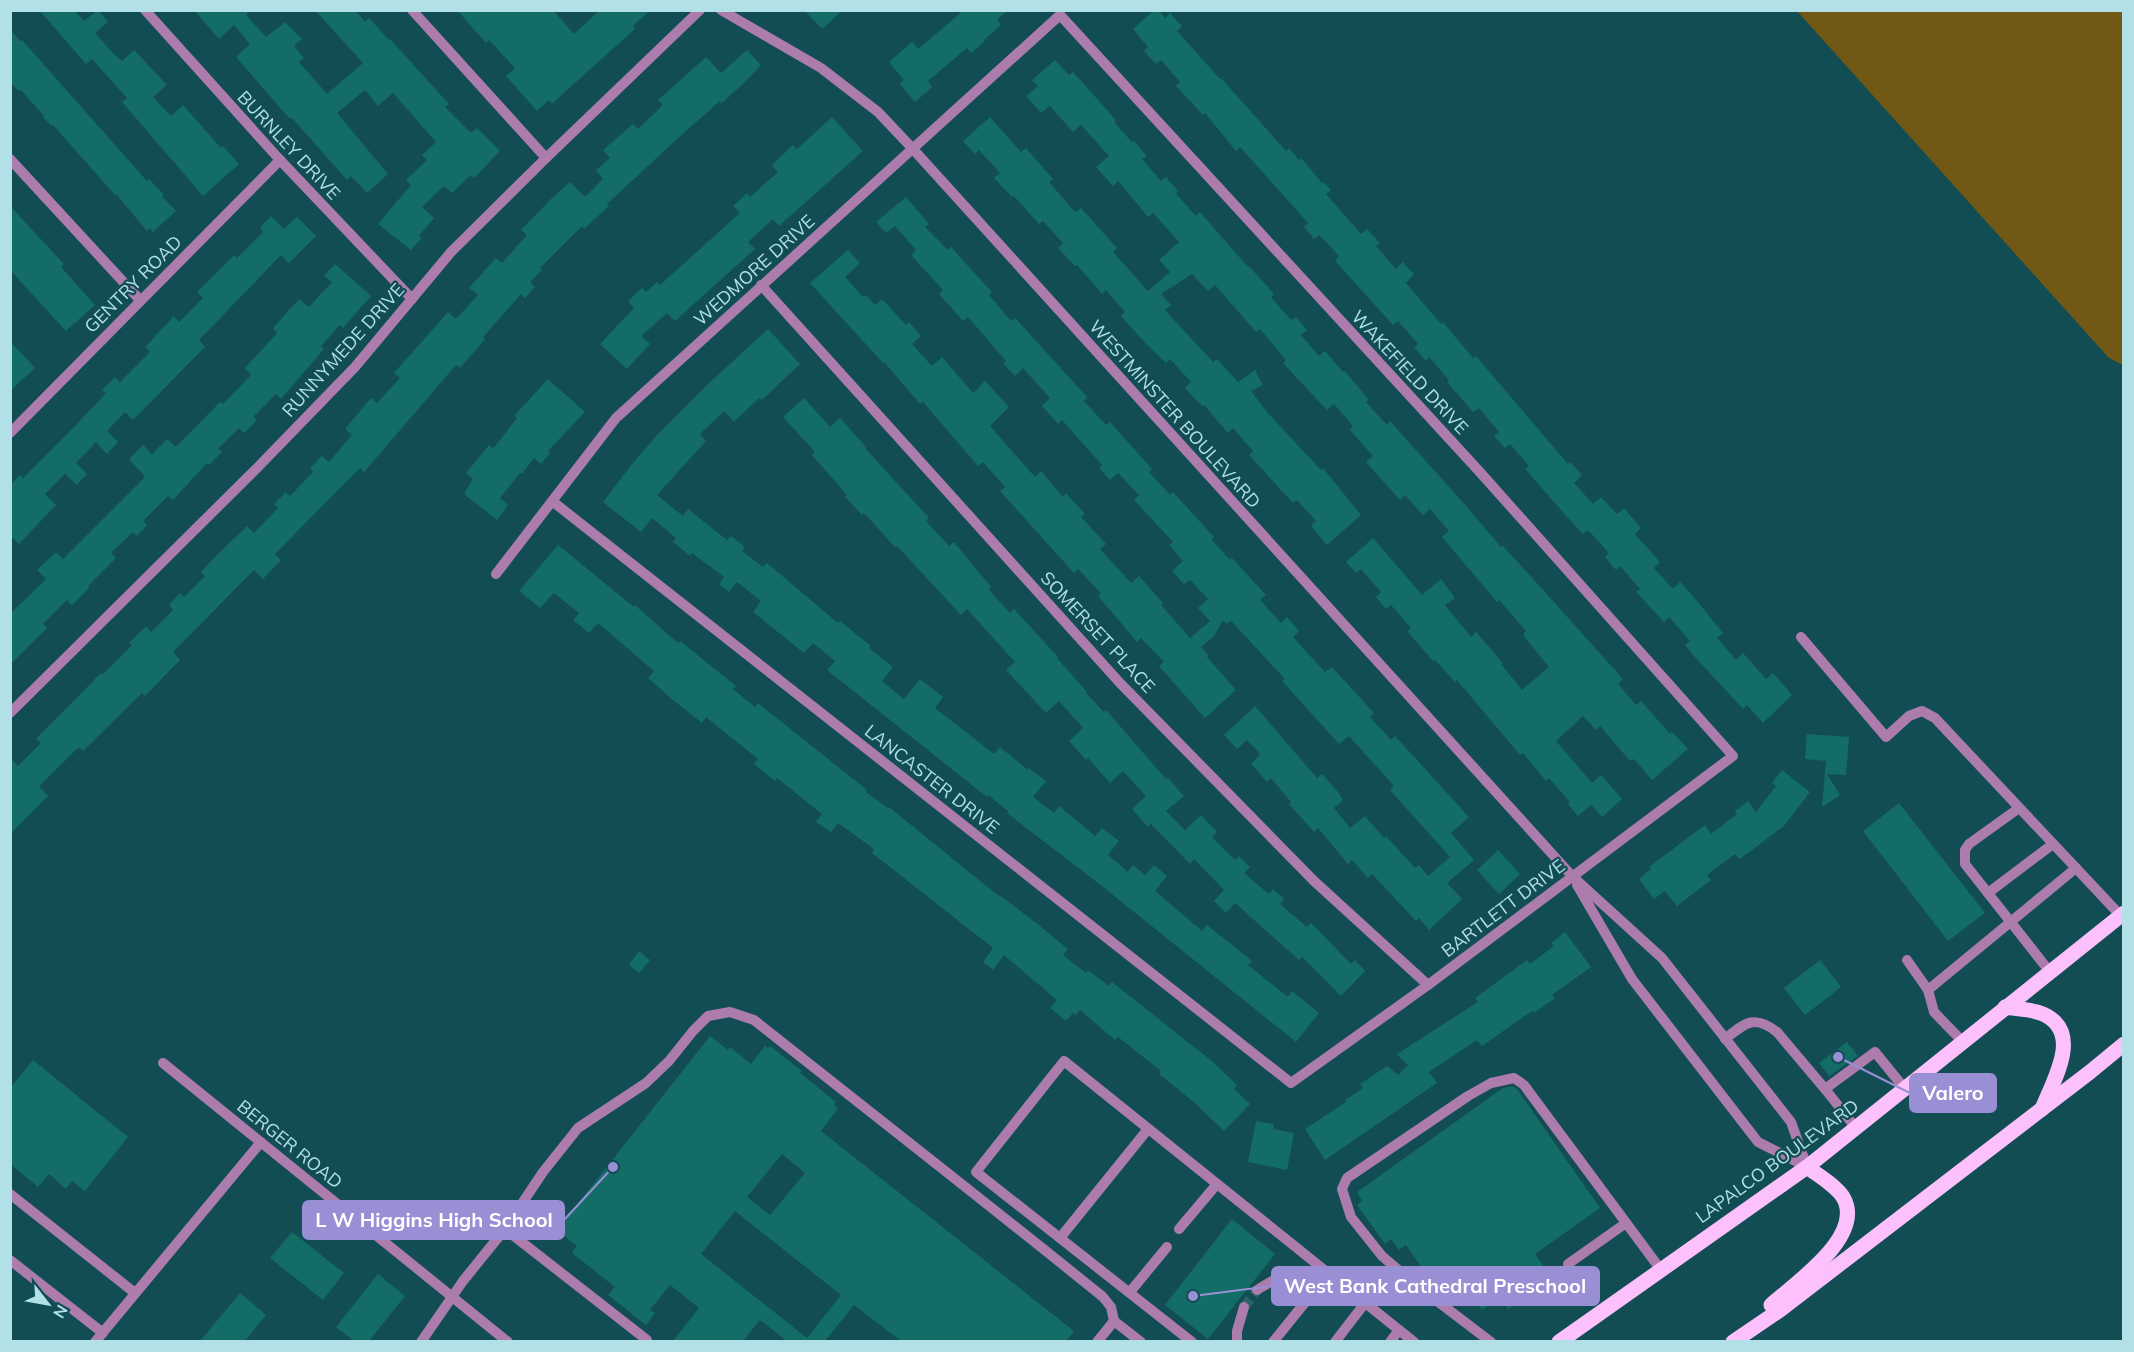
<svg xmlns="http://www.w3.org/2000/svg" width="2134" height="1352" viewBox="0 0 2134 1352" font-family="Mulish,sans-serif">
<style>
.green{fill:#725815}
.building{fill:#136c65;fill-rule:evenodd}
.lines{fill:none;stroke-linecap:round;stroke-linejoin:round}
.minor-tunnel{stroke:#2a636a;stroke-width:10;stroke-dasharray:10 5;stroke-linecap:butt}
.minor{stroke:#ac7cac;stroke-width:10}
.major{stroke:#fcc1fc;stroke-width:15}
.labels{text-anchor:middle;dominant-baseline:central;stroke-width:4.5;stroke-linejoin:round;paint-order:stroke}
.street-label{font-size:18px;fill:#b1e0e6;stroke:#124d54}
.leader{fill:none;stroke:#998fd4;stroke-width:2}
.callout-dot{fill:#998fd4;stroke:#124d54;stroke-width:2}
.callout{fill:#998fd4;stroke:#998fd4;stroke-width:2}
.callout-label{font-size:20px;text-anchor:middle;font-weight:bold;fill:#fff}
</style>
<rect width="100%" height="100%" fill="#124d54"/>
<path class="green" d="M1797,11H2123V365L2109,358L2099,347Z"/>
<g class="building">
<path d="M39,10H74L84,21L98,10L108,22L95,33L113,53L122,61L134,50L167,85L153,97L171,116L183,105L221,148L223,146L239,164L203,196L122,102L127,98L92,59L86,64Z"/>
<path d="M194,10H250L246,15L266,37L285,22L302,39L294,46L304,58L299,62L327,94L363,63L315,10H355L365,22L369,18L389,40L390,39L449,104L445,107L471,133L477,128L500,151L474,178L471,175L452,193L444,186L422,207L434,218L419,236L422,238L411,250L378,224L411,185L406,180L427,160L422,155L436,142L393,93L378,106L365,90L337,113L388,174L367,193L351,176L347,180L292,118L290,119L276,103L236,57L250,44L234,25L219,39Z"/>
<path d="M457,10H553L574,34L600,10H650L633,26L635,29L567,90L552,104L549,100L537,111L506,76L515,68L489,40L486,43Z"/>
<path d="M804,10H843L822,29Z"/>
<path d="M964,10H1008L997,20L1001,25L984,40L985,41L971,53L967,48L928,81L932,87L915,102L900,84L904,80L889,62L912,42L918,49Z"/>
<path d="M1154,10H1159L1165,18L1170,13L1182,26L1177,31L1220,79L1221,78L1286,151L1289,148L1299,160L1301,158L1322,183H1325L1331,190L1326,194L1361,234L1367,229L1380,243L1376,246L1396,269L1403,262L1414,274L1406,283L1441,324L1443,322L1473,358L1476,356L1568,464L1570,462L1582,475L1574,483L1593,504L1601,497L1617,514L1624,508L1641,528L1635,534L1660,562L1654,568L1673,589L1680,582L1693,596L1723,633L1717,638L1736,660L1743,653L1766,679L1773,673L1792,695L1763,723L1747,705L1743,709L1695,657L1685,645L1690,641L1669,617L1664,622L1636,592L1640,589L1620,566L1616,570L1605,557L1609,553L1588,530L1583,534L1568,518L1525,469L1529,466L1510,444L1505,448L1494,436L1499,432L1479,408L1473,412L1447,382L1449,380L1429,357L1426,361L1414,347L1418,344L1398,321L1393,325L1335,261L1339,256L1319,235L1314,239L1304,227L1308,223L1240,147L1236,151L1205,113L1203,115L1176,86L1180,82L1161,60L1156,64L1144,51L1148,47L1133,29Z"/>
<path d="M10,30L20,41L22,40L147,181L149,179L164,195L162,196L176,211L153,232L150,228L147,231L116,194L115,195L53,125L52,126L43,117L44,116L21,90L19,91L10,82Z"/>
<path d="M747,50L761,65L746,81L721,104L720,101L676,140L607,204L609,206L584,229L582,226L540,268L542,270L530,282L535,287L525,298L521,294L483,337L485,339L460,368L456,365L364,472L360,468L275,554L281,560L263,579L254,570L173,652L180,660L145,696L142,693L83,751L79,747L39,786L48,796L10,834V758L18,766L41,743L36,739L101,673L102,675L132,645L129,643L146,626L151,632L173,610L169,605L180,593L184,597L205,576L201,572L213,559L247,526L254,533L278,508L274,504L286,492L290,496L313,472L310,468L322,456L329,462L352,435L345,429L371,398L377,403L400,378L394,373L448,312L456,319L478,295L469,288L496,258L502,263L527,235L521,230L550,200L570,182L585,197L603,179L596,170L610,158L603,150L633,124L638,129L663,105L658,100L706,57L721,73Z"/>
<path d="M1055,60L1069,75L1073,72L1116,120L1114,122L1132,142L1134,141L1147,156L1142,159L1161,181L1166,177L1178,191L1176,194L1196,216L1200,212L1248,267L1249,266L1274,294L1271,297L1291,320L1296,317L1307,330L1301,335L1319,356L1325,351L1343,372L1345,371L1369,400L1366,402L1387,425L1390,421L1467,507L1501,547L1503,546L1535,581L1623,679L1618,684L1636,705L1641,701L1670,734L1672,732L1688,749L1652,780L1634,759L1630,761L1600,726L1596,730L1583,716L1556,741L1592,783L1601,775L1622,799L1602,817L1591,805L1578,816L1568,804L1570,802L1549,778L1546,781L1523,753L1520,755L1457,680L1455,682L1435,660L1433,661L1407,631L1411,628L1391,605L1386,609L1376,597L1381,592L1361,569L1356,573L1346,562L1373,538L1422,595L1441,579L1455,598L1445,605L1471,637L1476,632L1503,663L1501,664L1522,690L1549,667L1526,639L1523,634L1526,631L1499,600L1497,602L1442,537L1449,531L1430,509L1423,515L1405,495L1400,500L1366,462L1373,456L1350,430L1353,426L1334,404L1327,410L1283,363L1286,360L1260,329L1256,332L1215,285L1208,291L1192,274L1161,294L1171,305L1165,310L1213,362L1217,359L1238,382L1255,370L1263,385L1251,391L1267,412L1321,470L1323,468L1361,515L1327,545L1311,526L1316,521L1297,500L1293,503L1249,455L1253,451L1233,428L1228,433L1204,405L1203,407L1185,388L1191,382L1170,359L1166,363L1147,345L1121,316L1125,312L1106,290L1102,294L1077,265L1075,266L1058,248L1063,243L1043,221L1039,224L1014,196L1012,197L994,178L1000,173L979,150L975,154L963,141L990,117L1021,152L1026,148L1053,179L1049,182L1075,212L1081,208L1117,248L1113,252L1148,291L1170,272L1159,260L1179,242L1153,213L1148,217L1118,181L1113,186L1096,167L1109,156L1081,125L1073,132L1050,106L1041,113L1026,96L1038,86L1032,80Z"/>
<path d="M832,117L863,151L779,226L773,219L748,242L755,249L675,321L667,313L641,336L650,344L627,369L600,344L634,308L628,301L642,288L646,292L657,282L660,285L740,213L733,206L747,193L750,197L778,172L772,166L776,161L793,145L797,149Z"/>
<path d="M906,197L929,224L925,227L948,250L951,247L969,267L992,292L989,295L1011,321L1015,318L1087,397L1084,401L1106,425L1110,422L1152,469L1149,472L1170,495L1173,492L1214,537L1211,539L1230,560L1232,558L1266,595L1260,600L1281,623L1287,617L1299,631L1293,637L1303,648L1325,672L1332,667L1374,713L1370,717L1391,740L1395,736L1469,817L1451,833L1474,860L1447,883L1462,899L1429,930L1419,918L1416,921L1372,874L1368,878L1352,860L1348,864L1318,828L1314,832L1289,804L1291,802L1271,778L1267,782L1251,764L1260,754L1247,740L1237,749L1224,735L1255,706L1317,778L1322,774L1338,792L1343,800L1334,808L1350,828L1365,816L1384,838L1386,836L1415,868L1419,865L1428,876L1450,857L1390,790L1394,786L1349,736L1339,744L1282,681L1285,679L1231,621L1227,624L1223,620L1214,636L1201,647L1208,655L1207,657L1236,690L1205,718L1159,666L1164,662L1141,638L1137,642L1098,596L1101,593L1078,569L1074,573L1000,491L1005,487L983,462L978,466L923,402L920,404L884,362L883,363L810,283L848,250L860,263L845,277L863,297L866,295L875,305L882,299L906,325L909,322L921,336L912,344L932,366L942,357L973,393L985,381L1009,407L990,426L1035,477L1041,471L1063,497L1066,493L1085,514L1081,517L1106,544L1100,549L1131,583L1139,576L1163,603L1161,605L1190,638L1210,621L1198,608L1208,599L1190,580L1184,584L1172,571L1183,561L1169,545L1173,542L1134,500L1139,495L1118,473L1110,480L1099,468L1102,465L1062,420L1058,424L1042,406L1050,398L1023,368L1015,376L1003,363L1006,361L968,317L963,321L939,294L943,290L911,255L916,250L895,226L886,233L876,222Z"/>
<path d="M10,206L64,264L61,267L95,305L66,331L10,270Z"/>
<path d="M271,216L284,229L297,217L316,236L289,263L281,255L199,340L205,347L133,420L125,412L107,431L118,442L107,454L96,442L76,463L87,474L77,485L65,474L45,494L56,505L19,544L10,535V485L20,475L23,478L77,424L106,393L102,390L115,377L120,382L150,352L145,347L174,316L179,322L203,298L197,292L234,255L237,258L263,232L260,228Z"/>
<path d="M335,264L371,296L343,328L340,325L321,346L324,349L281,399L276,394L253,417L257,420L244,433L239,428L218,449L222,452L209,465L207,463L173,500L168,496L143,521L147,525L137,536L133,532L111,553L116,558L88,586L89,588L72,605L67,600L43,624L47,628L10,665V614L46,579L37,570L56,552L63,559L145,477L129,459L143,445L152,454L167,439L176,447L220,402L223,404L251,375L245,368L277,333L273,328L299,299L309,307L332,282L324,276Z"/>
<path d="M768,329L800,364L762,400L759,398L734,422L724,411L700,434L706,441L657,495L683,516L688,509L727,540L731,536L745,547L742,551L763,567L767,563L838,623L840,621L871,646L869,648L893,667L882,681L904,699L920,679L943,697L935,708L994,754L1000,747L1028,770L1029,768L1046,781L1033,797L1054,813L1059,806L1095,836L1102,828L1119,841L1108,855L1128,872L1133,865L1145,875L1154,865L1167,876L1155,891L1202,931L1207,925L1252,961L1248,965L1288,997L1292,991L1319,1013L1296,1042L1098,883L1007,813L1008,811L988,795L987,797L827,670L835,661L813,643L804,653L753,612L761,601L737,582L729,592L719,584L724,577L692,553L690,556L673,542L676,538L652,518L641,532L603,502L632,464L659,433L708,384Z"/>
<path d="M10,341L35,368L10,391Z"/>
<path d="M548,379L585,412L548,451L550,453L541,464L534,458L522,474L520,473L500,498L508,505L497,520L464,494L473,479L466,473L489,445L493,449L517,418L514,416Z"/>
<path d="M804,398L830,427L840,418L866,447L865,448L929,518L926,521L949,546L954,542L991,587L989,590L1010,613L1014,609L1058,657L1057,658L1087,692L1086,693L1104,712L1106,710L1166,779L1168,778L1184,796L1166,811L1185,830L1201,815L1217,832L1212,837L1235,860L1239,856L1250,867L1244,873L1269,894L1273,889L1284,899L1280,904L1307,927L1311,923L1351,964L1355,960L1365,971L1341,996L1302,957L1299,960L1235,903L1226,913L1214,901L1224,890L1194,859L1190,864L1151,824L1148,827L1132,809L1146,796L1123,771L1110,783L1088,758L1086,760L1069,741L1083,728L1059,701L1046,713L1006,670L1015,662L967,609L961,615L897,546L895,547L864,513L862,515L845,497L847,495L812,455L815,452L783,417Z"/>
<path d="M558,545L634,607L635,605L678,643L680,641L736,686L733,689L755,707L758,703L867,790L866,792L888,808L889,807L1000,897L1001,896L1040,926L1068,949L1063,955L1086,973L1088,970L1109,986L1112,982L1213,1062L1237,1085L1234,1089L1250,1104L1224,1131L1196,1104L1159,1074L1161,1071L1118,1037L1115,1040L1080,1010L1076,1015L1073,1013L1066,1021L1050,1008L1057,1000L1004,955L993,970L983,962L993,948L872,853L874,849L838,823L831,832L816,822L822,814L777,778L775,781L754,764L758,759L706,717L702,723L673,700L648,678L654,671L598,623L589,633L573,620L579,613L554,593L540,608L519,591Z"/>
<path d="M1807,734L1849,737L1846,775L1827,774L1840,795L1822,807L1826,761L1805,759Z"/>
<path d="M1782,770L1810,792L1784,826L1740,859L1735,854L1707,875L1711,880L1677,906L1665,891L1654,899L1639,879L1651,869L1649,867L1705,825L1711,834L1737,814L1735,811L1748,801L1756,812L1776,786L1772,783Z"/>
<path d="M1899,803L1985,913L1948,941L1863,831Z"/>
<path d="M1498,850L1520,874L1499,894L1477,870Z"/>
<path d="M1565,932L1591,967L1552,995L1555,998L1534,1013L1533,1011L1526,1015L1482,1046L1477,1040L1429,1072L1437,1083L1325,1160L1305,1129L1346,1102L1345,1100L1363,1088L1360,1084L1387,1066L1398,1075L1408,1065L1397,1054L1478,1002L1475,998L1527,960L1530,964L1554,946L1551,943Z"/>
<path d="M639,951L650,960L639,973L629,965Z"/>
<path d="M1820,960L1841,987L1805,1015L1784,988Z"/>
<path d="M710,1036L728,1050L730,1047L751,1064L765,1046L768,1048L770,1046L802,1071L800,1073L836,1102L834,1105L838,1108L821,1131L1074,1331L1066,1341H901L854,1305L825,1341H787L760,1320L743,1341H673L699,1308L670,1285L650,1310L655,1313L646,1325L608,1295L615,1287L572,1253L577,1246L557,1230ZM782,1154L805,1173L770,1215L747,1197ZM735,1211L841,1295L807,1338L701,1254Z"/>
<path d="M1847,1042L1858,1056L1829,1076L1819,1063Z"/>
<path d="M33,1060L128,1137L85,1191L72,1181L66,1189L49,1174L38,1187L10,1164V1088Z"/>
<path d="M1512,1086L1517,1089L1600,1208L1535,1254L1552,1278L1508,1309L1506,1305L1503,1307L1498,1299L1482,1310L1473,1297L1465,1302L1456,1289L1449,1294L1435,1275L1430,1279L1406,1245L1399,1250L1391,1239L1385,1244L1357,1205L1362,1201L1357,1192L1503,1088Z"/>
<path d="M1256,1121L1274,1124L1273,1129L1294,1133L1287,1170L1248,1162Z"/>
<path d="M1232,1219L1275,1254L1208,1339L1165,1305Z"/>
<path d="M292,1232L344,1273L323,1300L270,1258Z"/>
<path d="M378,1274L405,1296L369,1341H354L336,1327Z"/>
<path d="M240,1293L266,1315L245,1341H200Z"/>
</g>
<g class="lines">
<path class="minor-tunnel" d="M1244,1307L1257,1290"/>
<g class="minor">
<path d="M145,10L280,160L412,299"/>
<path d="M412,10L546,158"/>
<path d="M721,10L821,68L878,112L912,148L1573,877L1662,958L1791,1122L1807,1167"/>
<path d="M10,159L140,300"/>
<path d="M761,285L1120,683L1314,881L1428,985"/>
<path d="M10,433L280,160"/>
<path d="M496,574L616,418L1060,15L1478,470L1733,756L1428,985L1291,1083L552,501"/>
<path d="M1801,637L1886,737L1909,716L1922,711L1935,718L2121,916"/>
<path d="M10,713L258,467L355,367L451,252L546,158L700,10"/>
<path d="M2019,808L1969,844L1965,850V864L2050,972"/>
<path d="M1577,885L1632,979L1758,1142L1807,1167"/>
<path d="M1988,893L2053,844"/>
<path d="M1907,960L1928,990L1934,1012L1963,1042"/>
<path d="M1928,990L2076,868"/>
<path d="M1725,1039C1745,1023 1754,1014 1777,1032L1825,1089"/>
<path d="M163,1063L508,1342"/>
<path d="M1856,1128L1825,1089L1875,1052L1905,1089"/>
<path d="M10,1194L135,1293"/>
<path d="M505,1229L543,1172L578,1128L646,1083L669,1061L693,1031L708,1016L730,1012L754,1020C870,1112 987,1203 1103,1297L1111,1307L1114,1321"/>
<path d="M1179,1229L1217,1184"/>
<path d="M1060,1238L1148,1129"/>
<path d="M10,1260L103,1333"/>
<path d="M1568,1264L1626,1223"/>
<path d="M1257,1290C1283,1274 1291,1269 1318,1286"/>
<path d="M1130,1292L1167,1247"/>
<path d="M95,1342L261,1142"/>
<path d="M421,1342L463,1281L505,1229L647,1340V1342"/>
<path d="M1097,1342L1114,1321L1141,1342"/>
<path d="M1192,1342L976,1172L1064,1061L1414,1342"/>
<path d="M1237,1342V1331L1244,1307"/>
<path d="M1273,1342L1328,1274"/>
<path d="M1335,1342L1365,1303"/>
<path d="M1390,1342L1399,1330"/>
<path d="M1491,1342L1416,1285L1382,1256L1351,1217L1342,1189L1347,1178L1468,1096L1491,1083L1514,1078L1524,1085L1661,1270"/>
</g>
<g class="major">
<path d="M2005,1007C2017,1009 2032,1009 2043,1014C2083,1032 2054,1079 2042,1109"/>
<path d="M1771,1305C1795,1283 1866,1236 1843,1197C1835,1185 1819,1176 1807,1167"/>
<path d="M1559,1342L1807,1167L2124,913"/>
<path d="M1733,1342L1780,1310L2090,1072L2124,1044"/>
</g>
</g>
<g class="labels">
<g class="street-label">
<text transform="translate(289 145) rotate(47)">BURNLEY DRIVE</text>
<text transform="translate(754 270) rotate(-42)">WEDMORE DRIVE</text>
<text transform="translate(133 284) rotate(-45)">GENTRY ROAD</text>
<text transform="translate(343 350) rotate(-48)">RUNNYMEDE DRIVE</text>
<text transform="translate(1410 372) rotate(47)">WAKEFIELD DRIVE</text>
<text transform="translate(1175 414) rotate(48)">WESTMINSTER BOULEVARD</text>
<text transform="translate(1098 632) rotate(47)">SOMERSET PLACE</text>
<text transform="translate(932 779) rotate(38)">LANCASTER DRIVE</text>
<text transform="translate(1503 908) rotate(-37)">BARTLETT DRIVE</text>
<text transform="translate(290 1144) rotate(39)">BERGER ROAD</text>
<text transform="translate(1777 1161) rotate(-36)">LAPALCO BOULEVARD</text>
</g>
</g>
<path class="leader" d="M1838 1057L1910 1093M613 1167L564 1220M1193 1296L1272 1286"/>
<g class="callout-dot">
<circle cx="1838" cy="1057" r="6"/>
<circle cx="613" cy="1167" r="6"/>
<circle cx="1193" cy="1296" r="6"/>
</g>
<g class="callout">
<rect x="1910" y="1074" width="86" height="38" rx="6"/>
<rect x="303" y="1201" width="261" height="38" rx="6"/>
<rect x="1272" y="1267" width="327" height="38" rx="6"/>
</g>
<g class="callout-label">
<text x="1953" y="1100">Valero</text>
<text x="434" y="1227">L W Higgins High School</text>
<text x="1435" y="1293">West Bank Cathedral Preschool</text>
</g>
<rect width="2134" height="1352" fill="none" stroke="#b1e0e6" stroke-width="24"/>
<g transform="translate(48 1304) rotate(121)" stroke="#124d54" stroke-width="4.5" paint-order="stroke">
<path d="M0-4.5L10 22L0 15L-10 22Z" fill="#b1e0e6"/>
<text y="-9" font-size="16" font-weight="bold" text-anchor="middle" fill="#b1e0e6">N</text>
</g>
</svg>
